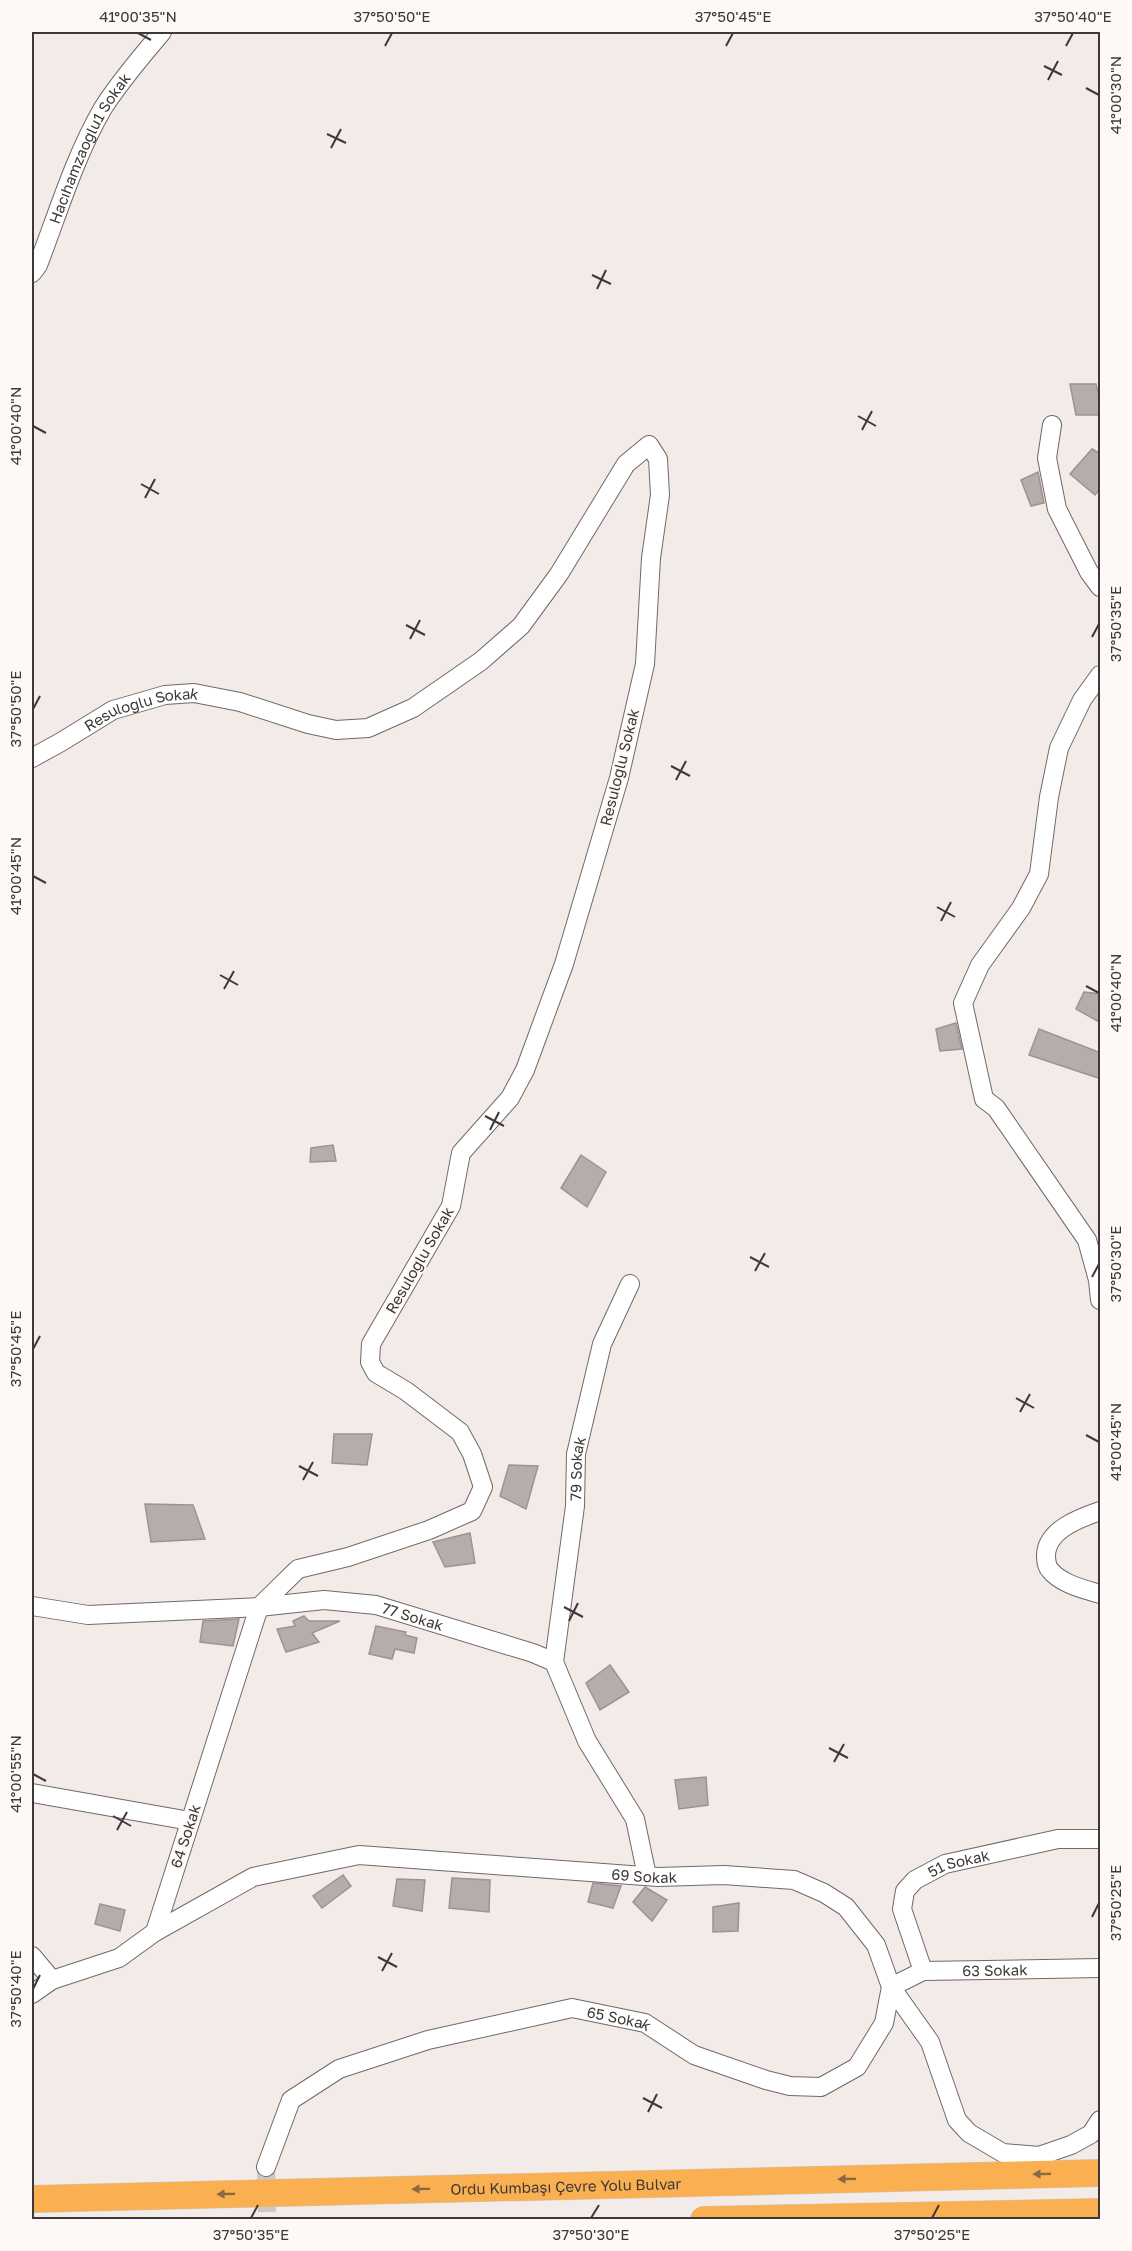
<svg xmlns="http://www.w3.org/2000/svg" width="1132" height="2251" viewBox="0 0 1132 2251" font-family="'Golos Text',sans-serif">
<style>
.building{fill:#b6acab;stroke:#9c9392;stroke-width:1.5}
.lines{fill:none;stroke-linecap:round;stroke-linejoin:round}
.minor-tunnel{stroke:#cfc7c4;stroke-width:18;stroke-dasharray:18 9;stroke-linecap:butt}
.minor-casing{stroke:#716966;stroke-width:20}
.highway-casing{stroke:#c9c8c7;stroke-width:28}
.minor{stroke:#fff;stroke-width:18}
.highway{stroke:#fab050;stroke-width:27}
.oneway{fill:#896942}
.ticks{fill:none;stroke:#3d3938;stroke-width:2}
.labels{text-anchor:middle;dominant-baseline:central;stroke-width:4.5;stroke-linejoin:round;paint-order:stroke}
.street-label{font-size:15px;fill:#3d3938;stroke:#fef9f6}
.neatline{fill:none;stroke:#3d3938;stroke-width:2}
.ticks-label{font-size:15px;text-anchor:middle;fill:#3d3938}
</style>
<rect width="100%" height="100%" fill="#f3ebe7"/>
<g class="building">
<path d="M1070,384H1096L1101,404V415H1076Z"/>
<path d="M1092,449L1101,454V487L1095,495L1070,474Z"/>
<path d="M1038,472L1044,503L1031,506L1021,480Z"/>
<path d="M1084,992L1101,994V1023L1076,1009Z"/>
<path d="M956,1023L962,1049L940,1051L936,1029Z"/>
<path d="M1039,1029L1101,1053V1079L1029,1055Z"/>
<path d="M333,1145L336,1161L310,1162L311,1148Z"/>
<path d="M581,1155L606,1172L587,1207L561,1188Z"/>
<path d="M334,1434H372L367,1465L332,1463Z"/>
<path d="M509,1465L538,1466L526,1509L500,1496Z"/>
<path d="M145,1504L193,1505L205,1539L151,1542Z"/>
<path d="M470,1533L475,1563L445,1567L433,1542Z"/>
<path d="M304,1616L309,1621H340L312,1633L319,1642L286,1652L277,1629L295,1626L293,1621Z"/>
<path d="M239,1619L233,1646L200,1642L203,1621Z"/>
<path d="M376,1626L406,1632L405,1635L417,1638L414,1653L395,1649L392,1659L369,1654Z"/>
<path d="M610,1665L629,1692L600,1710L586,1683Z"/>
<path d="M706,1777L708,1805L679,1809L675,1780Z"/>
<path d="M343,1875L351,1886L322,1908L313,1896Z"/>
<path d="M452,1878L490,1880L489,1912L449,1908Z"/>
<path d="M397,1879L425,1880L422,1911L393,1906Z"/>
<path d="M593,1883L621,1886L613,1908L588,1902Z"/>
<path d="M645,1887L667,1900L652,1921L633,1902Z"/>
<path d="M739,1903L738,1931L713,1932V1907Z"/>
<path d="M100,1904L125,1910L120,1931L95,1924Z"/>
</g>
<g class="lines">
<path class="minor-tunnel" d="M266,2167L267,2220"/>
<defs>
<g id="minor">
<path id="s1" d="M32,273L38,265C58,213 75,156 103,108C120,81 142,56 162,32"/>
<path d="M1052,425L1047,458L1057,509L1089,572L1100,587"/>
<path d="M1100,675L1082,700L1059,748L1049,797L1039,874L1021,908L980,965L963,1003L984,1099L996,1108L1087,1240L1098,1280L1100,1300"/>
<path id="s2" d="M32,758L61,742L113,710L165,695L194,693L240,702L308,724L336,730L368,728L413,708L481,661L521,626L559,574L626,464L649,445L658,459L660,495L651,558L645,664L619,778L564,964L525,1070L510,1098L461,1153L451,1206L371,1344L370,1362L376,1373L406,1391L460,1432L472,1454L483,1487L472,1511L429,1530L348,1557L298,1569L259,1607L155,1932"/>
<path d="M1100,1511C1080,1518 1046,1530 1046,1556C1046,1560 1047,1567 1050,1570C1061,1584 1084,1589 1100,1594"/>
<path id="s3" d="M32,1606L88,1615L259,1607L324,1600L376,1605L533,1653L554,1662L587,1741L635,1819L647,1876"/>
<path id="s4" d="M554,1662L575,1506L576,1454L602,1344L630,1284"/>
<path d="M32,1793L190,1821"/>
<path d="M32,1956L52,1980"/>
<path id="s5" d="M923,1971L902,1909L905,1891L915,1880L945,1864L1058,1839H1100"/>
<path id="s6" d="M32,1994L52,1980L119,1958L155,1932L253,1877L359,1855L658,1877L724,1875L794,1880L824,1893L846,1907L876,1945L891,1987L930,2042L957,2120L969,2133L1003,2153L1039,2156L1071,2145L1091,2134L1100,2120"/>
<path id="s7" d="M266,2167L291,2100L339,2069L428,2040L572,2008L645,2023L694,2055L766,2080L790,2086L821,2087L857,2067L884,2023L891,1987L923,1971L1100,1968"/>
</g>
<g id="highway">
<path id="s8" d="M32,2199L1100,2173"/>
<path d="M704,2220L1100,2212"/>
</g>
</defs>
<use href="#minor" class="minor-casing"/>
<use href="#highway" class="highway-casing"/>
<use href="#minor" class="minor"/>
<use href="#highway" class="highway"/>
</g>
<defs><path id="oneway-solid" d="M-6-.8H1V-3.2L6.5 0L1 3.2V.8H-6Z" transform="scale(1.5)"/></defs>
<g class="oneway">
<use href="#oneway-solid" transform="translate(1042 2174) rotate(179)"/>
<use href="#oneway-solid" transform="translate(847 2179) rotate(179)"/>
<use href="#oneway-solid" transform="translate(421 2189) rotate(179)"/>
<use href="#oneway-solid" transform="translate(226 2194) rotate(179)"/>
</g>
<path class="ticks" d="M138,33L151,40M385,46L392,33M726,46L733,33M1066,46L1073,33M1044,66L1062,75M1048,80L1058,61M1086,88L1099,95M327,134L346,143M331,148L341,129M592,275L611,284M597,289L606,270M858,416L876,426M33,426L46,433M862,430L872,411M141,484L159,494M145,498L155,479M406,625L425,635M1092,637L1099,624M410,639L420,620M33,709L40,696M671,766L690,776M676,780L686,761M33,876L46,883M937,907L955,917M941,921L951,902M220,975L238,985M1086,986L1099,993M224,989L234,971M485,1116L504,1126M490,1130L499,1112M750,1257L769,1267M755,1271L765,1253M1092,1277L1099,1264M33,1349L40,1336M1016,1398L1034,1408M1020,1412L1030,1394M1086,1435L1099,1442M299,1466L318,1476M303,1480L313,1462M564,1607L583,1617M569,1621L578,1603M829,1748L848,1758M834,1762L844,1744M33,1774L46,1781M113,1816L131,1826M117,1830L127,1812M1092,1917L1099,1903M378,1957L397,1967M382,1971L392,1953M33,1989L40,1975M643,2098L662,2108M648,2112L657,2094M251,2218L258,2205M591,2218L599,2205M932,2218L939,2205"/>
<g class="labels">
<g class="street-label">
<text stroke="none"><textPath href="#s1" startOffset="138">Hacıhamzaoğlu1 Sokak</textPath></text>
<text stroke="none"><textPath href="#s2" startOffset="122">Resuloğlu Sokak</textPath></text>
<text transform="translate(619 767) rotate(-76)">Resuloğlu Sokak</text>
<text transform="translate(419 1260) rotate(-60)">Resuloğlu Sokak</text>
<text stroke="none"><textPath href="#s4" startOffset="195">79 Sokak</textPath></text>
<text stroke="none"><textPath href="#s3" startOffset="384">77 Sokak</textPath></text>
<text transform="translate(185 1836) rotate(-72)">64 Sokak</text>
<text stroke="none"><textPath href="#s5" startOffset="146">51 Sokak</textPath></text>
<text stroke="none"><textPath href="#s6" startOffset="646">69 Sokak</textPath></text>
<text stroke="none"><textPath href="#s7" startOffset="872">63 Sokak</textPath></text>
<text stroke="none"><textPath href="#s7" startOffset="418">65 Sokak</textPath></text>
<text stroke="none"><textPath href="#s8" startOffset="534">Ordu Kumbaşı Çevre Yolu Bulvar</textPath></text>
</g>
</g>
<rect width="1132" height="2251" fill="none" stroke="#fef9f6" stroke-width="66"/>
<rect x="33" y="33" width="1066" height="2185" class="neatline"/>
<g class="ticks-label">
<text x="138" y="22">41°00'35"N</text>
<text x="392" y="22">37°50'50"E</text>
<text x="733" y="22">37°50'45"E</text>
<text x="1073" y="22">37°50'40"E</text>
<text transform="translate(1116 95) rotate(-90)" y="5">41°00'30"N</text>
<text transform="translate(16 426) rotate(-90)" y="5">41°00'40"N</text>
<text transform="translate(1116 624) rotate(-90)" y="5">37°50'35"E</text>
<text transform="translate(16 709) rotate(-90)" y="5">37°50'50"E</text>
<text transform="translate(16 876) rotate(-90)" y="5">41°00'45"N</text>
<text transform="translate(1116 993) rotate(-90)" y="5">41°00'40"N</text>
<text transform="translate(1116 1264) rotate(-90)" y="5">37°50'30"E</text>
<text transform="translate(16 1349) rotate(-90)" y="5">37°50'45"E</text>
<text transform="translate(1116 1442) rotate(-90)" y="5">41°00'45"N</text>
<text transform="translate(16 1774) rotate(-90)" y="5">41°00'55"N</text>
<text transform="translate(1116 1903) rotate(-90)" y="5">37°50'25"E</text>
<text transform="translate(16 1989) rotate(-90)" y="5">37°50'40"E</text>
<text x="251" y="2240">37°50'35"E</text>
<text x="591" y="2240">37°50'30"E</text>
<text x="932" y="2240">37°50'25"E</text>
</g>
</svg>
